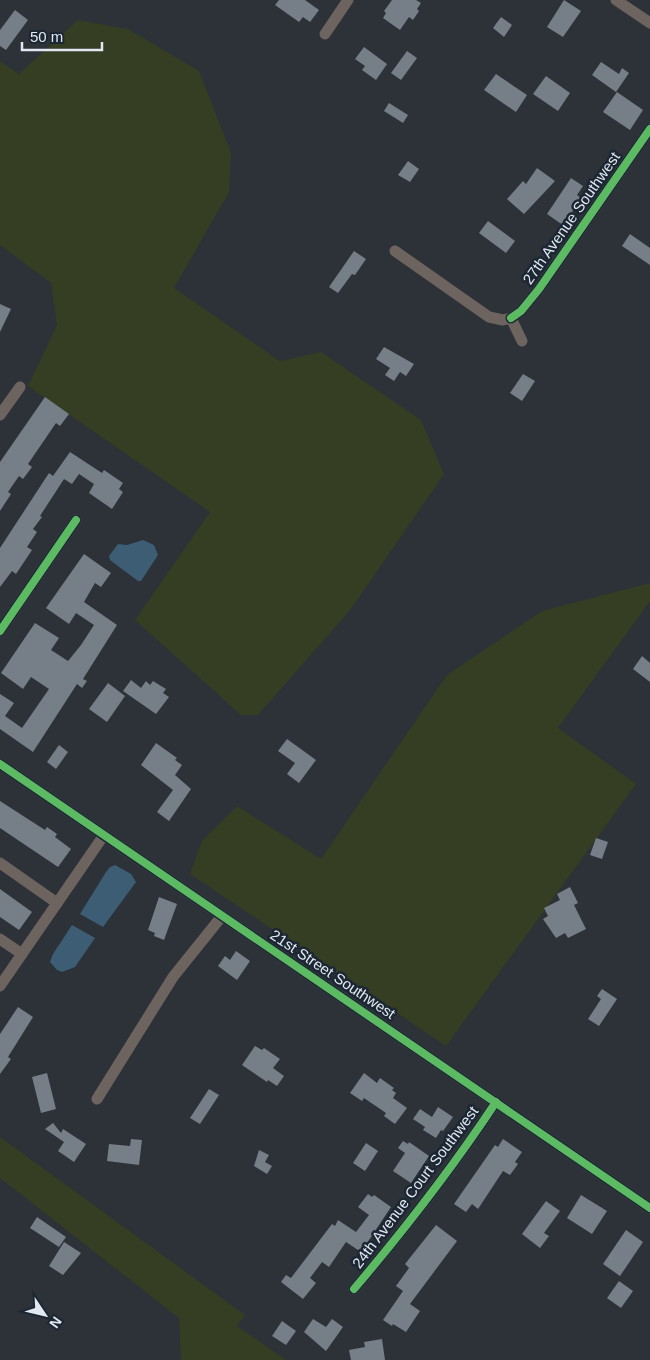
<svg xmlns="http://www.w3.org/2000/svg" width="650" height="1360" viewBox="0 0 650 1360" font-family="Helvetica,sans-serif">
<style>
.green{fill:#353d22}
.water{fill:#3d5d75}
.building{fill:#767e88}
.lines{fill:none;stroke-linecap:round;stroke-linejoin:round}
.minor{stroke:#6d645f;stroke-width:11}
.cycleway-casing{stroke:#1c2734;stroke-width:11}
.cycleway{stroke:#5cba63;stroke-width:8}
.labels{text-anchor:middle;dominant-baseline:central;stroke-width:5;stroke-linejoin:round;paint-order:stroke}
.street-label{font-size:15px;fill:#e1e8f1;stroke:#1c2734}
</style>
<rect width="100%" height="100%" fill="#2c3238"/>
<g class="green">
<path d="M78,20L128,29L199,71L231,153L229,192L174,288L280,361L321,352L421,420L444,474L351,609L258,715H241L135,620L210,512L28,386L57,325L51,283L0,245V61L19,74Z"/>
<path d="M650,583V601L558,728L636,784L446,1046L190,874L202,841L237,806L321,859L447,675L542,611Z"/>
<path d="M0,1137L245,1315L237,1326L286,1360H181L179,1318L0,1178Z"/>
</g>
<g class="water">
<path d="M143,540L154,545L158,555L141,581H138L110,560L109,556L118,544L127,545Z"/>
<path d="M115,865L131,874L136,882L103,927L80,914L106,872L110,867Z"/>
<path d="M72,925L95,938L75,967L62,972L57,970L50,962L53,954Z"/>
</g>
<g class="building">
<path d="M279,0H305L319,10L310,22L303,17L299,22L275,5Z"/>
<path d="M392,0H416L421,3L417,9L419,11L413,20L409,17L400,30L383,18L386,13L384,11Z"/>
<path d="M564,0L581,11L563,37L547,27Z"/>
<path d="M15,10L28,20L6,50L0,46V30Z"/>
<path d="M501,17L512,25L504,37L493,28Z"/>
<path d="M364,47L387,64L376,80L362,70L365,66L355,59Z"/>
<path d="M407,51L417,58L401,80L391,73Z"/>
<path d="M601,62L619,74L622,68L629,73L616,92L592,75Z"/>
<path d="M496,74L527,95L516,112L484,90Z"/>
<path d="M546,76L570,93L558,111L533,94Z"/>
<path d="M617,92L643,110L630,130L603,112Z"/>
<path d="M389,103L408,115L403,123L384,111Z"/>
<path d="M408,161L419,169L410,182L398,175Z"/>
<path d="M537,168L555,181L524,214L507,199L523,181L526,184Z"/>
<path d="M571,178L583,186L577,195L581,198L572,212L576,215L567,228L547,214Z"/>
<path d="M488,221L515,241L506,253L479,233Z"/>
<path d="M630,234L650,248V265L622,246Z"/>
<path d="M354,251L366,259L355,275L352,274L338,293L329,287Z"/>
<path d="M0,304L11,309L0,332Z"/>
<path d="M384,347L414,364L406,376L400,372L394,381L385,375L390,368L376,359Z"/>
<path d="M523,374L535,381L522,401L510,393Z"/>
<path d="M45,397L69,414L60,426L56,423L28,464L32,467L23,479L19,476L8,492L11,494L0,511V462Z"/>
<path d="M70,452L102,473L104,470L123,483L119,489L123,492L112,509L89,493L94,484L79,474L72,484L64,479L40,516L42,517L33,529L37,532L27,547L32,550L16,574L12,571L0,587V548L49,473L53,476Z"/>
<path d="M84,554L111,573L101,587L95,583L84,602L117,625L83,679L87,681L82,688L77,684L33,752L0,729V694L14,703L5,716L22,728L49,689L31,677L23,689L1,673L35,623L59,638L51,650L68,661L81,645L94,625L76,613L69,624L46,608Z"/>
<path d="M642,656L650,663V682L633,669Z"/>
<path d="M131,680L141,688L146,681L150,685L153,681L166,689L163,693L169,697L156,714L123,691Z"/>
<path d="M108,683L125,696L107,722L89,709Z"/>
<path d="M287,739L316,760L299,783L287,774L295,763L278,751Z"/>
<path d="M156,743L177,758L175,760L182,765L175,775L191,789L169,821L157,812L173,790L141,765Z"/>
<path d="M59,745L68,752L56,769L47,762Z"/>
<path d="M0,801L45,830L47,827L57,834L55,837L71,849L58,867L0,828Z"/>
<path d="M596,838L608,842L602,859L590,855Z"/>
<path d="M570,887L578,903L574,905L586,929L568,938L565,933L556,938L543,919L548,916L544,908L560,900L557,894Z"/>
<path d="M0,889L32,912L19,930L0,917Z"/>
<path d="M159,897L177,904L164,940L154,936L155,933L148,930Z"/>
<path d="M236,951L250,961L237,980L218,966L225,956L230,960Z"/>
<path d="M602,989L617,999L599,1026L588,1019L601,999L597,996Z"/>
<path d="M18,1007L33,1017L8,1057L11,1059L0,1074V1034Z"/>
<path d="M255,1046L262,1050L264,1048L280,1059L273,1068L284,1076L277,1086L268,1080L267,1082L242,1065Z"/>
<path d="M47,1073L56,1109L41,1113L32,1077Z"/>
<path d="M364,1073L377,1083L380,1078L394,1088L392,1090L396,1093L393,1098L407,1108L395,1124L384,1116L386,1113L364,1098L362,1101L350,1093Z"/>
<path d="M209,1089L219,1095L200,1124L190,1118Z"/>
<path d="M438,1107L453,1117L443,1131L441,1130L436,1138L423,1130L425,1127L413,1119L420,1109L432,1117Z"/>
<path d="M53,1123L61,1133L63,1129L86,1144L74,1162L58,1151L64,1142L45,1129Z"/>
<path d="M131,1139L142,1140L139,1165L107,1161L109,1144L130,1146Z"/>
<path d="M503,1139L522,1152L515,1162L518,1164L510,1175L503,1171L478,1209L472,1204L466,1212L454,1204L495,1145L498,1147Z"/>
<path d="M403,1141L408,1144L409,1142L429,1156L411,1183L393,1171L405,1153L398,1148Z"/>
<path d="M366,1143L378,1151L365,1171L353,1163Z"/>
<path d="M259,1150L269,1155L265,1162L272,1166L267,1174L254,1166Z"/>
<path d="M368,1194L372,1197L374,1195L391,1207L361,1252L346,1242L329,1267L322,1262L310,1278L316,1283L303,1299L281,1282L286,1275L291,1278L332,1224L335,1226L338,1220L356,1232L369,1215L358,1207Z"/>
<path d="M581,1195L607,1211L592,1234L567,1218Z"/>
<path d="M546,1201L560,1211L544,1233L549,1236L540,1248L522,1234Z"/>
<path d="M37,1217L66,1237L59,1247L30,1228Z"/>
<path d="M436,1225L457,1241L410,1304L420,1311L406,1332L393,1324L392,1326L383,1320L403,1291L396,1286L409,1268L405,1264Z"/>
<path d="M626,1230L643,1242L620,1276L603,1264Z"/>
<path d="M64,1242L81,1253L63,1275L49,1266Z"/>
<path d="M619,1281L633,1291L621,1308L607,1298Z"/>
<path d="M313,1319L326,1327L332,1319L343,1327L326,1351L304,1332Z"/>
<path d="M282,1321L296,1331L286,1345L272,1336Z"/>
<path d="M382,1339L385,1360H351L349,1350L365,1347L364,1342Z"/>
</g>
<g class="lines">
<g class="minor">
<path d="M616,0L650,23"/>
<path d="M325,34L348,0"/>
<path d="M395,251L489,317L503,320L511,318L522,341"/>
<path d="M511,318L521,311L539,289L650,129"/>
<path d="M0,415L20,387"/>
<path d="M0,631L76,520"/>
<path d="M0,764L650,1208"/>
<path d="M0,863L57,903"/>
<path d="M0,939L22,954"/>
<path d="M0,986L104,835"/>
<path d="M97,1099L173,977L222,916"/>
<path d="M354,1289C405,1229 453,1167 496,1102"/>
</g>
<defs>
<g id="cycleway">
<path d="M511,318L521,311L539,289L650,129"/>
<path d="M0,631L76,520"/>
<path d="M0,764L650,1208"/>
<path d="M354,1289C405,1229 453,1167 496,1102"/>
</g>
</defs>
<use href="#cycleway" class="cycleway-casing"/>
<use href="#cycleway" class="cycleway"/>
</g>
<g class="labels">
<g class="street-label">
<text transform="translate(571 218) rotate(-55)">27th Avenue Southwest</text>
<text transform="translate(333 974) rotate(34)">21st Street Southwest</text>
<text transform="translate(415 1187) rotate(-53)">24th Avenue Court Southwest</text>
</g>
</g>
<g transform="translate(45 1315) rotate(125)" stroke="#1c2734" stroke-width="4" paint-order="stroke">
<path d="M0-4L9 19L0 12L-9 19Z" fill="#e1e8f1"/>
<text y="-8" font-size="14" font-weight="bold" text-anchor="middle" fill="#e1e8f1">N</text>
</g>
<path d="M22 42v8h80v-8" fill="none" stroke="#e1e8f1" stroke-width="2.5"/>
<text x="30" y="42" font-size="15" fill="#e1e8f1" stroke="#1c2734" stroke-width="4" paint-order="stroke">50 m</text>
</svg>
